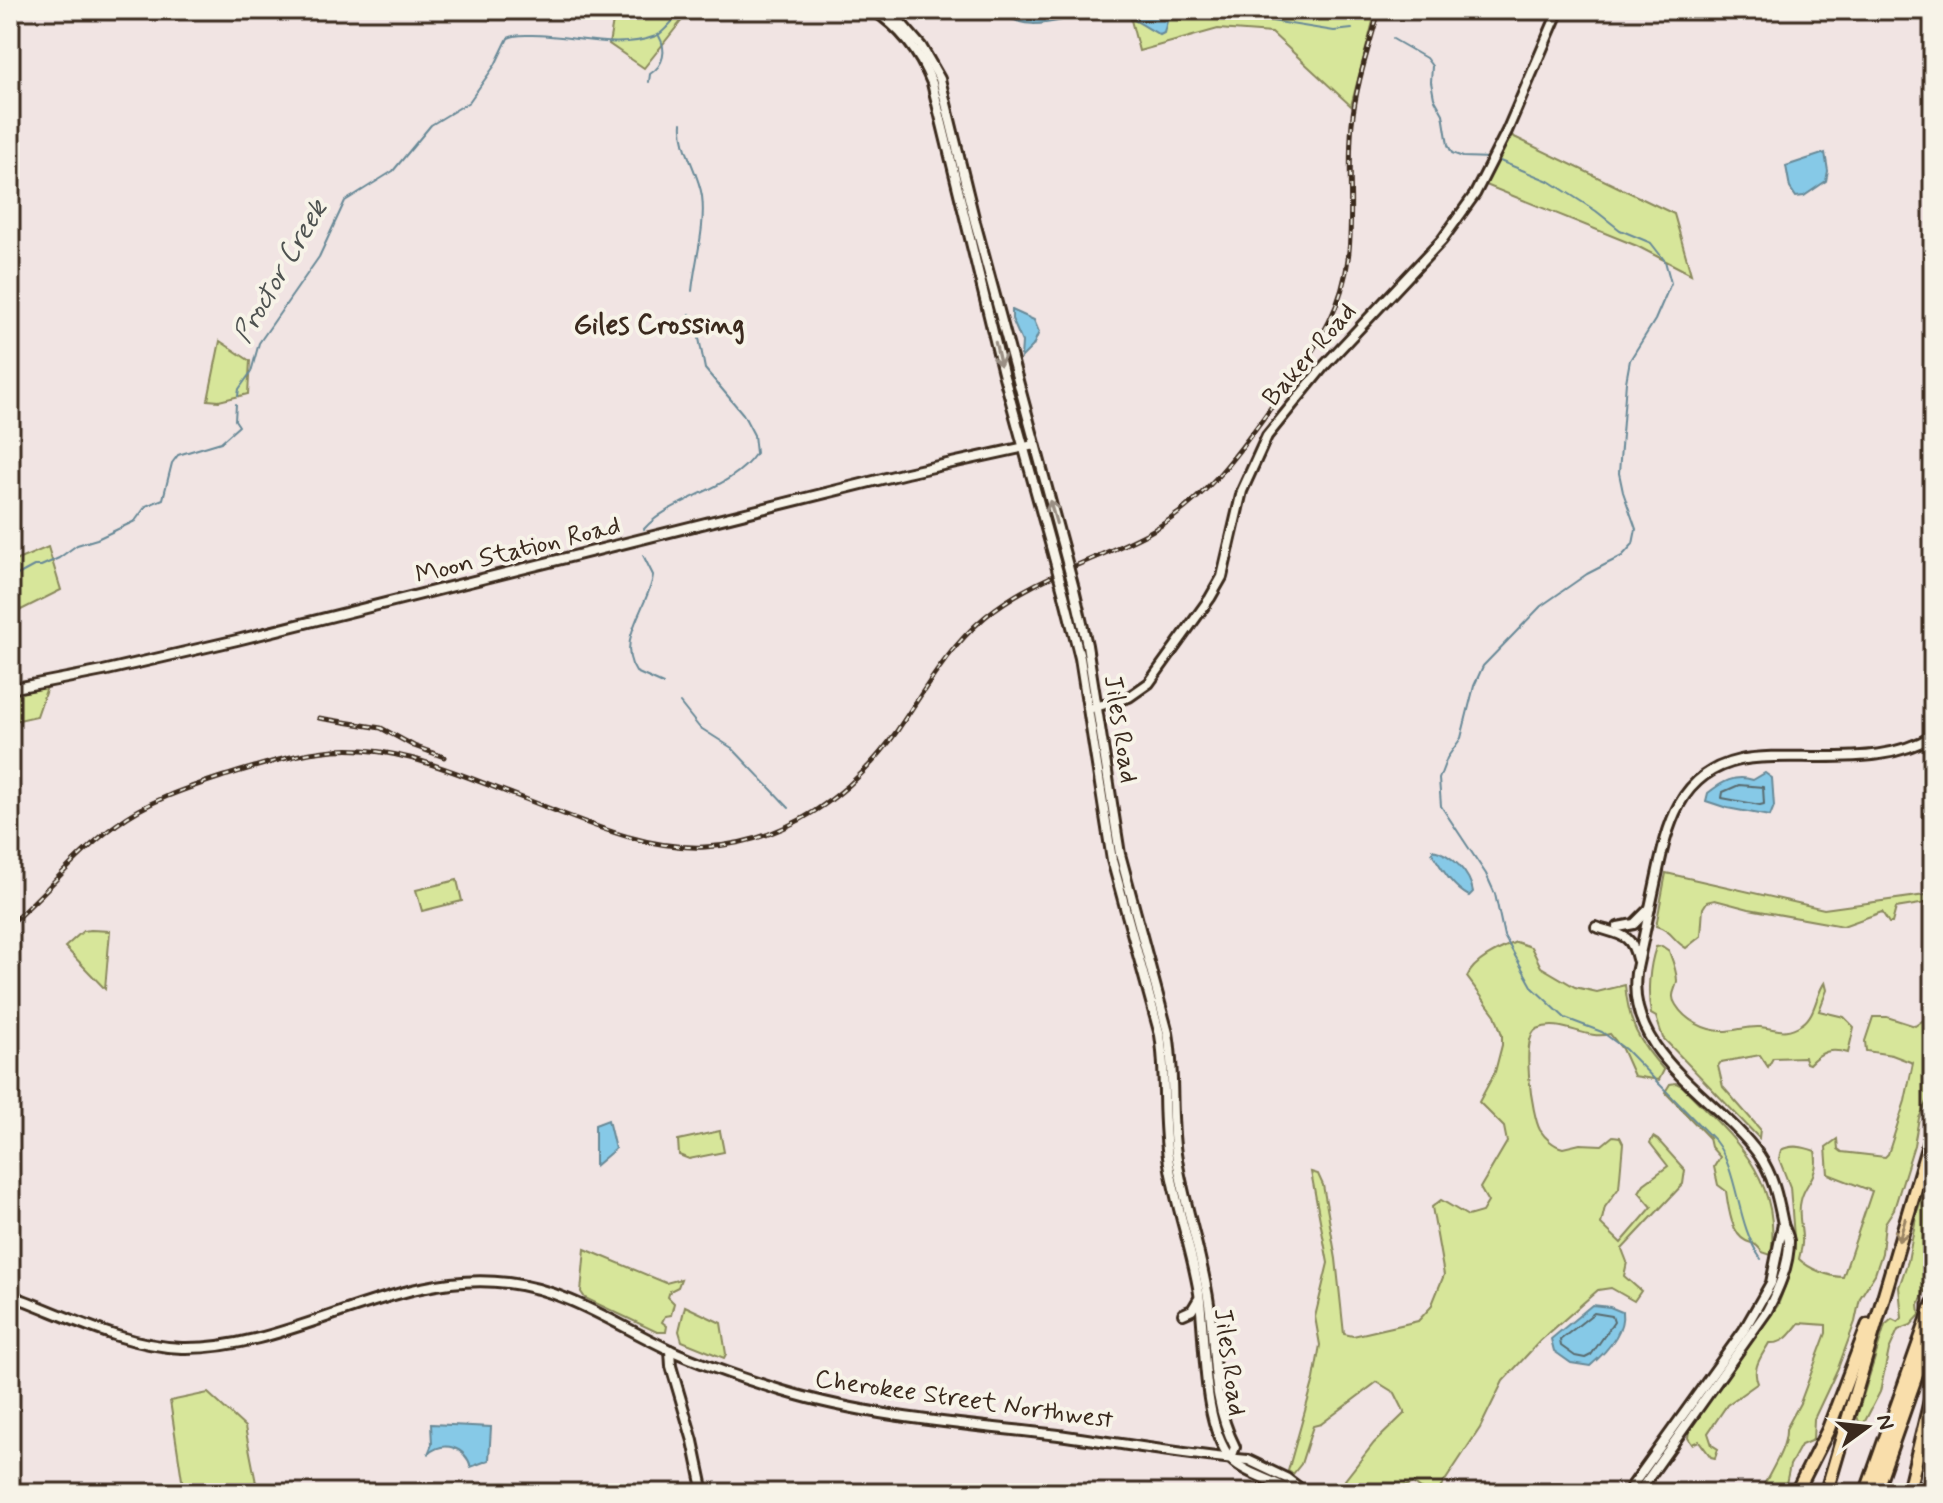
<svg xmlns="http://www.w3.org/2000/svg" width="1943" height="1503" viewBox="0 0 1943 1503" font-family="Mynerve,sans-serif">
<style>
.green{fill:#d7e69a;stroke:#89885c;stroke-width:2}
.water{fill:#86c9e7;stroke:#688997;stroke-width:2}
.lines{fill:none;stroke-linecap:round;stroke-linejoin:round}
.shore{stroke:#596a6e;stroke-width:2}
.stream{stroke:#688997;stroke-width:2}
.secondary-casing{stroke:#3b2a1e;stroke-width:14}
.highway-casing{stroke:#3b2a1e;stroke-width:17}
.secondary{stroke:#f7f3e8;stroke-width:8}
.highway{stroke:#f9deab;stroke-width:11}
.rail-casing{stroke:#3b2a1e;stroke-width:5}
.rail{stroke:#f7f3e8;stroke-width:2;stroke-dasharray:6;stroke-linecap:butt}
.secondary-bridge-casing{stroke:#3b2a1e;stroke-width:14;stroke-linecap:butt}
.secondary-bridge{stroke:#f7f3e8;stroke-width:8}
.oneway{stroke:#998e83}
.oneway2{stroke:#9a8464}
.labels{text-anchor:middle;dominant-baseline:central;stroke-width:8;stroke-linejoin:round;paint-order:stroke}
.street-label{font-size:26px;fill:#3b2a1e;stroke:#f7f3e8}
.water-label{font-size:28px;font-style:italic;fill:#4e5250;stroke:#f7f3e8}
.neighbourhood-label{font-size:28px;font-weight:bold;fill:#3b2a1e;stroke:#f7f3e8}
</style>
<rect width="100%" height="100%" fill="#f1e4e3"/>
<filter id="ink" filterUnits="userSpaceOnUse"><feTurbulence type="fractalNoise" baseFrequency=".0125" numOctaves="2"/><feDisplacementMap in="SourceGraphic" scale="16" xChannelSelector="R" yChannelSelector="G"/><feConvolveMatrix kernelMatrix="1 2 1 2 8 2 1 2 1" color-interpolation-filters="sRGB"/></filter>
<g filter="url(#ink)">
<g class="green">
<path d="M615,10H690L644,68L609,44Z"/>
<path d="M1144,10H1376L1351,106L1272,33L1218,29L1139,51L1131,20Z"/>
<path d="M1506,133L1674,214L1691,274L1637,246L1481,183Z"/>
<path d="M220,341L250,361L248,394L219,401L208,400Z"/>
<path d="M48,547L61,590L21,610L10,597V563Z"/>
<path d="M47,687L37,716L10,722V695Z"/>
<path d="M1666,873L1824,909L1933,894V902L1896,908L1892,923H1889L1882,912L1843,926L1749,909L1715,900L1707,902L1703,908L1701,936L1686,948C1673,941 1673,931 1656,926Z"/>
<path d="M457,880L462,901L422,911L416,890Z"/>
<path d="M91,930L110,931L105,989L65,947L83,931Z"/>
<path d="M1516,942L1531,947L1541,967L1575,987L1597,992L1625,985C1629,1024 1638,1041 1664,1070L1659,1080L1634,1076L1622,1049L1610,1034C1585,1041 1562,1018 1537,1029C1520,1036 1532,1116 1540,1130C1545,1138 1554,1146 1563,1148L1580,1144L1602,1145L1613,1136L1620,1137L1623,1143L1619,1188L1605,1207L1601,1224L1621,1243L1652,1207L1639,1192L1644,1184L1668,1166L1650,1143L1653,1137L1658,1140L1685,1170L1683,1184L1622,1249L1627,1262L1624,1276L1641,1291L1634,1301L1611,1288L1598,1290L1540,1341L1503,1381L1480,1428L1437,1493H1426L1413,1483L1400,1488L1395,1493H1357L1345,1480L1374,1443L1405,1413L1395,1393L1377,1382L1321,1424L1313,1426L1301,1464L1293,1474L1288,1471L1314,1379L1320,1345L1315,1317L1328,1263L1311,1172L1318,1174L1323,1185L1336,1259L1344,1334L1353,1336L1418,1321L1431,1307L1444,1275L1432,1207L1441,1200L1468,1216L1482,1212L1488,1202L1480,1188L1507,1142L1504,1127L1479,1102L1495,1072L1502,1045V1035L1495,1015L1467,977C1474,960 1500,949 1516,942Z"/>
<path d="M1662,946L1669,951C1672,959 1677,972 1677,981C1676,990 1669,995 1676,1005C1685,1020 1705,1031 1723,1031C1735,1031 1748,1026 1760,1027C1779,1029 1784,1035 1802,1024C1816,1015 1816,993 1825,982L1827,990L1819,1011L1844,1017L1854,1027L1848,1053C1831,1048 1821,1051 1809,1064L1806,1063L1804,1057L1773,1058L1768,1067L1760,1055L1721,1062L1718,1066L1723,1087L1760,1129L1759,1138L1663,1038L1656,1017L1651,1014C1647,993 1649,967 1656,947Z"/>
<path d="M1933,999L1931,1094L1919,1118L1914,1145L1894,1209L1885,1223L1882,1253L1875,1274L1860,1298L1855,1322L1838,1368L1814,1419L1813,1440L1801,1445L1790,1465L1784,1493H1760C1768,1474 1787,1450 1786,1429L1800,1403L1826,1333V1325L1799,1323C1790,1334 1785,1344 1769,1343C1762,1356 1751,1368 1758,1383L1727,1405L1708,1433L1712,1445L1718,1449L1715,1458L1711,1457L1699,1441L1692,1444L1688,1438L1689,1430L1778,1305L1788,1278L1794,1237L1790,1187L1779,1159L1781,1150C1792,1144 1804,1147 1815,1151C1820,1177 1805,1182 1801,1200C1797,1215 1802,1225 1802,1239C1803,1246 1800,1253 1799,1259C1809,1269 1830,1277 1843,1277L1872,1191L1828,1174L1826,1147L1837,1139L1838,1149L1842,1152L1885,1157L1888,1154L1905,1101L1913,1063L1892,1055L1866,1051L1865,1041L1873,1017H1887L1915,1026L1925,1019Z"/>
<path d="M1676,1083L1682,1086C1732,1137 1782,1176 1771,1255L1762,1252C1756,1243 1755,1245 1746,1241C1731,1234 1728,1205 1726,1191L1718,1185L1714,1167L1720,1157L1711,1147L1709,1138L1665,1092L1670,1084Z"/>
<path d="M720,1131L724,1152L689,1159L679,1155L678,1140Z"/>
<path d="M1933,1168V1272L1919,1304L1920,1315L1911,1325L1898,1330L1889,1350L1880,1392L1864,1423L1859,1422L1857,1416L1885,1325L1892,1319L1898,1322L1902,1318L1899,1287L1908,1261L1917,1212Z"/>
<path d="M585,1249L666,1283L681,1279L678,1287L670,1291L668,1297L674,1303L671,1315L665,1316L662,1322L667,1326L666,1332H657L585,1298L581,1292Z"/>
<path d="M685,1306L721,1323L726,1354L724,1358L682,1341L679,1331Z"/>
<path d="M208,1393L245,1427L258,1493H184L170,1401Z"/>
</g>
<g class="water">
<path d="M1001,10H1170L1164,33L1160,35C1145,27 1131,16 1114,13C1078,8 1029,42 1001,10Z"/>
<path d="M1825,153L1828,171L1826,181L1804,196L1796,197L1790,188L1786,166Z"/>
<path d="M1012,310L1034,320L1039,332L1033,346L1021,358L1022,342L1012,319Z"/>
<path d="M1765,773L1772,778L1774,806L1770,816L1727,808L1706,801L1708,793C1722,782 1735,774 1753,780Z"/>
<path d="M1433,850C1452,854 1470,873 1473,892L1469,896C1452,887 1442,869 1432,853Z"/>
<path d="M608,1120L615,1149L595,1166V1125Z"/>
<path d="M1592,1305L1610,1307L1622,1312C1625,1332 1605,1353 1590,1366L1571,1363L1554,1351L1551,1339Z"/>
<path d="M431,1424L491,1427L489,1460L471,1467C465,1447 444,1440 428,1454L432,1444Z"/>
</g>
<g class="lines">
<g class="shore">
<path d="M1739,785L1763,787L1764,804L1760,805L1722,798L1723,792Z"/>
<path d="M1594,1313L1612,1316L1614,1322L1591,1355L1585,1358L1575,1356L1561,1346L1560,1340Z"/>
</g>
<g class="stream">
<path d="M1204,10L1334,31L1352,29"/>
<path d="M1393,39L1426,58L1432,66L1431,82L1434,98L1443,114L1448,145L1452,153L1463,157L1492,158"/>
<path d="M649,82L650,74C664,65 667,50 659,36"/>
<path d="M682,123C680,149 698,170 702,196C706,227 695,260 692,291"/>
<path d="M1495,159L1551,182L1596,211L1620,230L1651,243L1665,261L1671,283L1655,320L1630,360L1626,382L1619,473L1623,492L1636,529L1633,544L1622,556L1587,574L1541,606L1483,666L1474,686L1461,738L1447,758L1439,779L1441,806L1486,874L1495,894L1504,936L1533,988L1565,1018L1602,1032L1625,1049L1715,1141C1739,1171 1736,1224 1761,1259"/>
<path d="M238,396L239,389L251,372L259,343L319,257L345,201L393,171L431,125L469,102L495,65L508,38C516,34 523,35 532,35C573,35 616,51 656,36C664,33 675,18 682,10"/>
<path d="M644,529C674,496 731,491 756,453L754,435L743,414L705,369L698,333L690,314"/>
<path d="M643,555L653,575L652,581C645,610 616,642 636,672L663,684"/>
<path d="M10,579L34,566H41L59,558L77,545L97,539L135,521L146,506L163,499L172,463L178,455L221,442L239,426L235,420L236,404"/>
<path d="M680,703L699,727L732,748L789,808"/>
</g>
<defs>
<g id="secondary">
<path d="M873,10C901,28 920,53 932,83L1003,373L1052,550"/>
<path d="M885,10L902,24L921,46L940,79L975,222L1063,547"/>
<path d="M1074,589L1087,645L1120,854L1168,1033C1175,1073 1170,1114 1176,1154C1184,1205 1202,1253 1209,1304C1216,1354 1211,1400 1235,1447L1231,1458"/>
<path d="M1064,595L1080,658L1112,860L1160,1035C1167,1078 1161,1120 1169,1163C1176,1207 1192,1249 1199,1293C1206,1339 1201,1422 1231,1459C1243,1473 1278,1482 1295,1493"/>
<path d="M10,689L103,671L237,640L906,473L1034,445"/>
<path d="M1092,708L1129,697L1149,683L1210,598L1222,577L1242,491L1267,436L1323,367L1442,240L1475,194L1507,131L1559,10"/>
<path d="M1596,927C1619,935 1631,932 1637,959"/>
<path d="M1618,927L1634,924L1650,908"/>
<path d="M10,1295C65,1315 123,1346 182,1348C294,1350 395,1268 508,1283C567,1290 615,1324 668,1349C705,1366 744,1379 783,1391C869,1417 961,1424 1050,1434C1116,1442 1182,1455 1248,1460L1286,1478L1306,1493"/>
<path d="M1183,1314L1192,1310L1198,1300"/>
<path d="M670,1350L671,1366L693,1441L704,1493"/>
<path d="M1627,1493L1744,1330L1771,1283L1783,1224"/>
<path d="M1638,1493L1767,1311C1778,1290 1789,1266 1789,1241C1788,1235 1785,1230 1783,1224C1778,1199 1774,1177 1759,1155C1717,1096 1626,1056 1636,973C1642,945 1648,917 1654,889C1666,834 1674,774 1740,760C1766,755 1794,757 1820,757C1860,757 1897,757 1933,736"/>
</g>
<g id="highway">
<path d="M1796,1493L1828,1430L1868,1325"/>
<path d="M1826,1493L1933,1129"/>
<path d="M1866,1493L1933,1304"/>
<path d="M1875,1493L1933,1328"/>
<path d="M1908,1493L1933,1390"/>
</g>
</defs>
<use href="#secondary" class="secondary-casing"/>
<use href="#highway" class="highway-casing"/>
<use href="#secondary" class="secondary"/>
<use href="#highway" class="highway"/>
<defs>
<g id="rail">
<path d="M319,718L381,728L414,746L444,757"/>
<path d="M10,924C47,892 77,853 116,825C148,801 184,789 221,777C258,766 295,753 334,750C399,745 460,775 520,797C579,819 641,850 705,847C785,843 852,795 897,731C924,691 948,648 985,617C1033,577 1095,561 1148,533C1204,503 1239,452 1275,402C1294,376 1314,351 1329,322C1363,254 1345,193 1352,123C1356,84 1369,47 1379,10"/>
</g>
</defs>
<use href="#rail" class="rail-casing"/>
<use href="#rail" class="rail"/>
<defs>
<g id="secondary-bridge">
<path d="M1063,547L1074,589"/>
<path d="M1052,550L1064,595"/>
</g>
</defs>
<use href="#secondary-bridge" class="secondary-bridge-casing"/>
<use href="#secondary-bridge" class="secondary-bridge"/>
</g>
<defs><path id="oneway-shaft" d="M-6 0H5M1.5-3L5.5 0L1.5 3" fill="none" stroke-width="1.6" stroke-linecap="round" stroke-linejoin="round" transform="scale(2)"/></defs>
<g class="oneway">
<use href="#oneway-shaft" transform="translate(998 354) rotate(77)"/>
<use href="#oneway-shaft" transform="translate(1053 512) rotate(-106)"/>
</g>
<use class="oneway2" href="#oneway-shaft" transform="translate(1902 1230) rotate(106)"/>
</g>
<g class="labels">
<g class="street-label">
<text transform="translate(1310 355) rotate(-49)">Baker Road</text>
<text transform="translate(518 551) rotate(-14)">Moon Station Road</text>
<text transform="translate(1120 729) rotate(81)">Jiles Road</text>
<text transform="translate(1229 1362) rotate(82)">Jiles Road</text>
<text transform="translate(964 1400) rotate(8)">Cherokee Street Northwest</text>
</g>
<g class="water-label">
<text transform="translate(281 272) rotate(-60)">Proctor Creek</text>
</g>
<g class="neighbourhood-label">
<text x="659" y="325">Giles Crossing</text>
</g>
</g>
<rect width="1943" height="1503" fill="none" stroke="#f7f3e8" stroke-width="40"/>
<rect x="20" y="20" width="1903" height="1463" fill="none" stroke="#3b2a1e" stroke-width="3" filter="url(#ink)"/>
<g transform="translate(1867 1427) rotate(75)" stroke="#f7f3e8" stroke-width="6" paint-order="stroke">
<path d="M0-6L14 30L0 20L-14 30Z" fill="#3b2a1e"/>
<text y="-12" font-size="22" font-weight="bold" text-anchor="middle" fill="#3b2a1e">N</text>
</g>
</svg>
